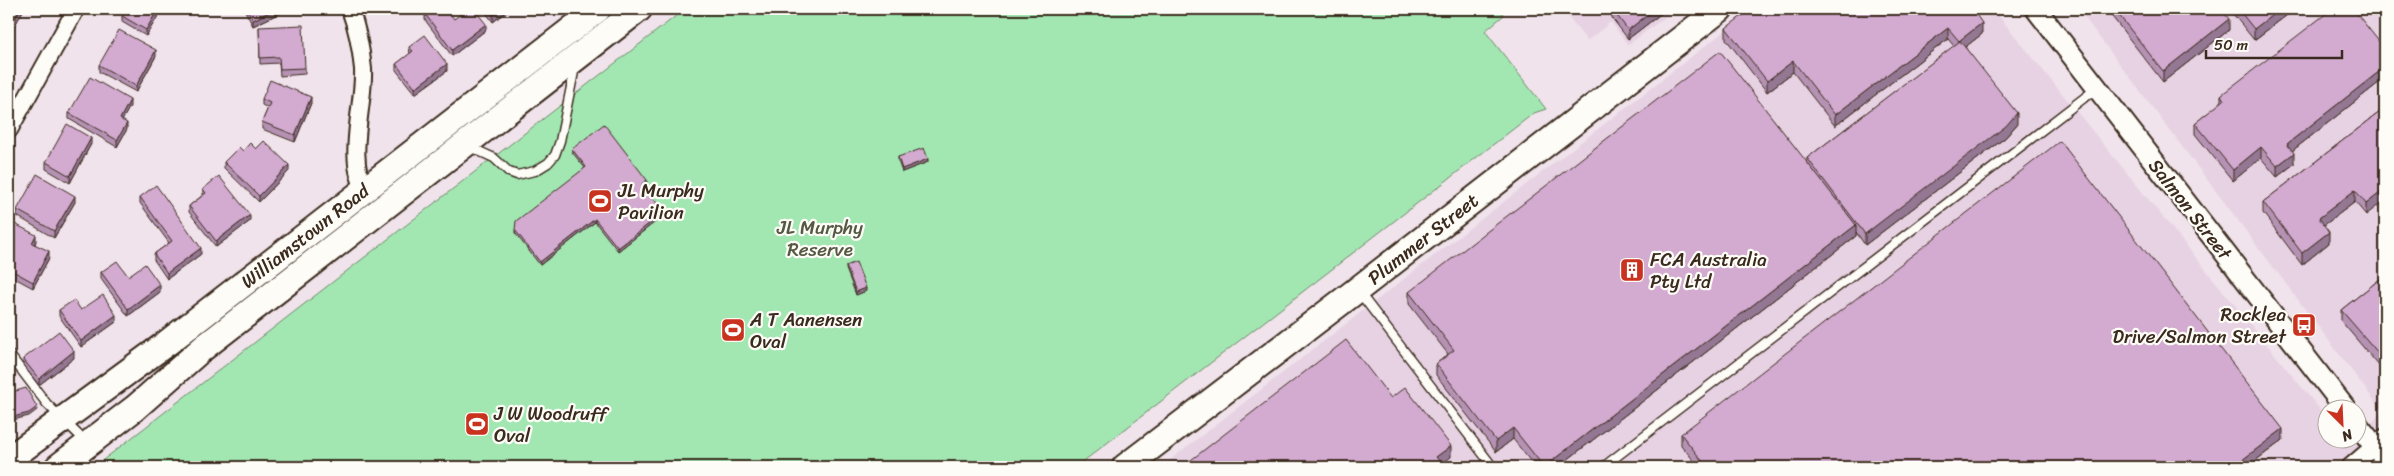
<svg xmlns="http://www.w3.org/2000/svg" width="2394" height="476" viewBox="0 0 2394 476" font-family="Sriracha,sans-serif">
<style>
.built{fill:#e7d2e3}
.green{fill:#a2e7b2;stroke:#6e8868}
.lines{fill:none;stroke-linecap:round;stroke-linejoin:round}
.service-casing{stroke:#3b2a1e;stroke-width:11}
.minor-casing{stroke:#3b2a1e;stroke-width:20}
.tertiary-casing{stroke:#3b2a1e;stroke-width:24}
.primary-casing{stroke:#3b2a1e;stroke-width:29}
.service{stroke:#fdfcf7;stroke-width:8}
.minor{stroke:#fdfcf7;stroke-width:16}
.tertiary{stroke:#fdfcf7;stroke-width:20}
.primary{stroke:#fdfcf7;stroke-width:25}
.wall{fill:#b592b3;stroke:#3b2a1e}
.shaded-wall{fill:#947792;stroke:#3b2a1e}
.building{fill:#d3aad0;stroke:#3b2a1e}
.labels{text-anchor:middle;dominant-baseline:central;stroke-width:4.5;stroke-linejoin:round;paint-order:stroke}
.poi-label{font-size:19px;fill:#3b2a1e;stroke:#fdfcf7;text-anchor:start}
.street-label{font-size:19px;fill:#3b2a1e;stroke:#fdfcf7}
.park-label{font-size:19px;fill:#555943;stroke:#fdfcf7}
</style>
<rect width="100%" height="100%" fill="#f0e3eb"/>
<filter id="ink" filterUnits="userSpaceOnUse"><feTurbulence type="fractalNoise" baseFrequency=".02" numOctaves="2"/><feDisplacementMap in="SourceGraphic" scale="10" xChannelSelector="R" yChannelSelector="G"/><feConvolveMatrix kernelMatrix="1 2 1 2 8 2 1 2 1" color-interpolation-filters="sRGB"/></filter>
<g filter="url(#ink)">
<g class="built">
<path d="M1562,9H1676L1628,45L1611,22L1587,41Z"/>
<path d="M1753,9H1993L2326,417V438L2344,439L2348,443L2356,438L2357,436L2383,412L2078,9H2385V467H1161Z"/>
</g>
<path class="green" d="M685,9H1499L1504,15L1485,31L1546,109L1534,113L1076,467H94Z"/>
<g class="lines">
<defs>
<g id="service">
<path d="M470,147L494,158L509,172L517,175L535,171L548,163L555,155L560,141L575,67"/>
<path d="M1359,292L1493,467"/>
<path d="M9,354L47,404L85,441"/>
<path d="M1603,467L2097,88"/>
</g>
<g id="minor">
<path d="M350,9C357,28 361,48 363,69C365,102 345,162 366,190"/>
<path d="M9,130L76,9"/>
<path d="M2350,467L2385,437"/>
</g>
<g id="tertiary">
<path d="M2036,9L2345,408"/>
<path d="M2356,423L2385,459"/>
</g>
<g id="primary">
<path d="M9,459L167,343L598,9"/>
<path d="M58,467L135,408L203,348L639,9"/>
<path d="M1125,467L1357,290L1720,9"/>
</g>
</defs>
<use href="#service" class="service-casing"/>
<use href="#minor" class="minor-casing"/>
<use href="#tertiary" class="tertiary-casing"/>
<use href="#primary" class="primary-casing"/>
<use href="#service" class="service"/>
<use href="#minor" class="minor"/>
<use href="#tertiary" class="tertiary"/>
<use href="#primary" class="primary"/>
</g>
<g class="wall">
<path d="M9,9H24L15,25L9,22Z"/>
<path d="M162,9L146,36L122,22V16Z"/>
<path d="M244,9H284V11L253,26Z"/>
<path d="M483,9H510L493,22Z"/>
<path d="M1612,9H1667L1628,39L1612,18Z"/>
<path d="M1972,9L1982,34L1965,47L2017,124L2006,137L1865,245L1856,232V236L1558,467H1535L1513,439L1496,452L1436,375V364L1448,354L1409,304V292L1807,163V158L1954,46L1948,39L1835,126L1793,72L1767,92L1726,39V28Z"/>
<path d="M2106,9H2221L2229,30L2163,82Z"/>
<path d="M2229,9H2295L2254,40Z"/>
<path d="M425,14L454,19L486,30L452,56L425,20Z"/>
<path d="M259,27L305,68V74L280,76L279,63L260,64Z"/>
<path d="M409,47L447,71L415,94L396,70V64L410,54Z"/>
<path d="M2385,49V78L2292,151L2294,164L2277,177L2261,158L2233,181L2195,134V123L2221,103V95Z"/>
<path d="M156,56L136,92L99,72V65Z"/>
<path d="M262,99L311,103L295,142L262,129V122L268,108L262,105Z"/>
<path d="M130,106L122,120L127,129L117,147L69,119V113Z"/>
<path d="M2385,108L2366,215L2355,202L2324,225L2329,243L2302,265L2263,213V202Z"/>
<path d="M91,144L70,183L46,169V162Z"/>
<path d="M256,149L289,171L259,202L224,168V162L243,151Z"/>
<path d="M572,149L647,183L644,186L664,215L618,251L595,222L540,265L515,233V230L585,168L572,152Z"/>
<path d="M898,157L928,162L902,172L898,161Z"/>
<path d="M203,189L250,221L216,247L189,212V206L203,195Z"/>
<path d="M140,197L201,254L167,279L154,260V254L169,243L140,203Z"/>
<path d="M75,202L54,238L17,216V210Z"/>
<path d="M9,236L36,241L35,244L49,258L33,288L9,275Z"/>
<path d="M846,266L866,291L856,295L846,269Z"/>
<path d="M101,272L128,276L160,292L128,316L101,279Z"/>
<path d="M2385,275V367H2380L2341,321V310Z"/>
<path d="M59,310H81L116,322L81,347L59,316Z"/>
<path d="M74,358L39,385L23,365V359Z"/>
<path d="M1681,434L2283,440L2247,467H1699L1681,445Z"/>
</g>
<g class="shaded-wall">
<path d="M20,9H24L15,25V19Z"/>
<path d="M158,9H162L146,36V30Z"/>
<path d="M275,9H284V11L253,26V20Z"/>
<path d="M502,9H510L493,22V15Z"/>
<path d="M1655,9H1667L1628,39V30Z"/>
<path d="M2280,9H2295L2254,40V29Z"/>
<path d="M2229,19V30L2163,82V71Z"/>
<path d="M1982,23V34L1959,52V41Z"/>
<path d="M486,24V30L452,56V50Z"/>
<path d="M1948,28V39L1835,126V115Z"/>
<path d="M12,32V38L9,43V37Z"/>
<path d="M156,50V56L136,92V86Z"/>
<path d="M1793,61V72L1767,92V81Z"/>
<path d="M447,64V71L415,94V88Z"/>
<path d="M2385,67V78L2287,155V144Z"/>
<path d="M311,97V103L295,142V135Z"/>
<path d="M130,100V106L120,125V119Z"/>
<path d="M2017,113V124L2006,137L1865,245V234Z"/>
<path d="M127,123V129L117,147V140Z"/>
<path d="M91,138V144L70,183V176Z"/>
<path d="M2261,147V158L2233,181V170Z"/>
<path d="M2294,153V164L2277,177V166Z"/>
<path d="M928,159V162L902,172V169Z"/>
<path d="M289,165V171L259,202V196Z"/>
<path d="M647,180V183L642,187V184Z"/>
<path d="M2385,189V200L2366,215V204Z"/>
<path d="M2355,190V202L2319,229V218Z"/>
<path d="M75,196V202L54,238V231Z"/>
<path d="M664,212V215L618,251V248Z"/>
<path d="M250,215V221L216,247V241Z"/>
<path d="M595,219V222L540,265V262Z"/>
<path d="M1856,225V236L1558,467H1544Z"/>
<path d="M2329,232V243L2302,265V253Z"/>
<path d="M36,235V241L32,249V243Z"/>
<path d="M201,248V254L167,279V273Z"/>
<path d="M49,251V258L33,288V282Z"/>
<path d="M160,285V292L128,316V309Z"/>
<path d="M866,288V291L856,295V292Z"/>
<path d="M116,315V322L81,347V341Z"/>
<path d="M74,351V358L39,385V379Z"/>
<path d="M37,407V410L29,416L9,421V418Z"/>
<path d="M1513,428V439L1496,452V441Z"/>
<path d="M2283,429V440L2247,467H2233Z"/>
<path d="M1451,446V457L1438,467L1436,457Z"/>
</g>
<g class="building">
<path d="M9,9H20L15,19L9,16Z"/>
<path d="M126,9H158L146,30L122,16Z"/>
<path d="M247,9H275L253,20Z"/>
<path d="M431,9H447L454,19L468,9H474L486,24L452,50L425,14Z"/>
<path d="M488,9H502L493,15Z"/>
<path d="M1612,9H1655L1628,30Z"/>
<path d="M1751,9H1972L1982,23L1959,41L1948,28L1835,115L1793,61L1767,81L1726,28Z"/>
<path d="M2114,9H2221L2229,19L2163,71Z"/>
<path d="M2238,9H2280L2254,29Z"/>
<path d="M2332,9H2353L2385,49V67L2287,144L2294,153L2277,166L2261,147L2233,170L2195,123L2224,100L2221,95Z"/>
<path d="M303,25L305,68L280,69L279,57L260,58L259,27Z"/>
<path d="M119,30L156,50L136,86L99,65Z"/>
<path d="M9,31L12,32L9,37Z"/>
<path d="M425,35L447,64L415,88L396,64L413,51L409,47Z"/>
<path d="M1960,41L2017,113L2006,126L1865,234L1807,158Z"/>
<path d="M1720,51L1856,225L1544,467L1513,428L1496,441L1436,364L1454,350L1409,292Z"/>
<path d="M90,77L130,100L120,119L127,123L117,140L69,113Z"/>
<path d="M270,80L311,97L295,135L262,122L270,103L262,99Z"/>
<path d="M2385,108V189L2366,204L2355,190L2319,218L2329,232L2302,253L2263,202Z"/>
<path d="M67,124L91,138L70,176L46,162Z"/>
<path d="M604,124L647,180L642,184L664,212L618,248L595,219L540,262L515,230L516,221L586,167L572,149Z"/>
<path d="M264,141L289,165L259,196L224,162L239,147L243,151L250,143L256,149Z"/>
<path d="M2060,141L2283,429L2233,467H1707L1681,434Z"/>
<path d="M924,148L928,159L902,169L898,157Z"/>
<path d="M37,174L75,196L54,231L17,210Z"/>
<path d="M219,176L250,215L216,241L189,206L206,193L203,189Z"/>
<path d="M156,185L201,248L167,273L154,254L172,241L140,197Z"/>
<path d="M15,224L36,235L32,243L49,251L33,282L9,269V236Z"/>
<path d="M117,261L128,276L145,264L160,285L128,309L101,272Z"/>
<path d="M856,262L866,288L856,292L846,266Z"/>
<path d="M2385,275V356L2380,355L2341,310Z"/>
<path d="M103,295L116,315L81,341L59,310L74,300L81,310Z"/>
<path d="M59,331L74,351L39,379L23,359Z"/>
<path d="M1346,340L1391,398L1405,387L1451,446L1436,457L1444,467H1182Z"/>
<path d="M26,388L37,407L29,413L9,418V393Z"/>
</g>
</g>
<defs>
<symbol id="stadium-square" viewBox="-11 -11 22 22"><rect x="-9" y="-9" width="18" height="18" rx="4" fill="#c8321e" stroke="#fdfcf7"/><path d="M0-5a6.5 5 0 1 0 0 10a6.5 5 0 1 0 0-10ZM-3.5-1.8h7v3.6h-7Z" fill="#fff"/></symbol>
<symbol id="building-square" viewBox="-11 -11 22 22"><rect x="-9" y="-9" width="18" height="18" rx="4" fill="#c8321e" stroke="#fdfcf7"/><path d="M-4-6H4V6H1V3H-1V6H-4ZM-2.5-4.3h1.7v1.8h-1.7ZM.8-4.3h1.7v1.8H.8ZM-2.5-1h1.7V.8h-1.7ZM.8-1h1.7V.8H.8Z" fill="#fff"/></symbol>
<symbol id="bus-square" viewBox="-11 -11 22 22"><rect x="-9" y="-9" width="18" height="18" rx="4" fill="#c8321e" stroke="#fdfcf7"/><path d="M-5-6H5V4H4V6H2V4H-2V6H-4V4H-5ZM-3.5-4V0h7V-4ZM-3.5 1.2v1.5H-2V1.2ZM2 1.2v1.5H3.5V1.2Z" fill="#fff"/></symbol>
</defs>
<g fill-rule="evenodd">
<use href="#stadium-square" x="586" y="187" width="28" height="28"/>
<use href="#building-square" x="1618" y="256" width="28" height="28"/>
<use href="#bus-square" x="2290" y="311" width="28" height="28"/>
<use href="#stadium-square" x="719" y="316" width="28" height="28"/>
<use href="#stadium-square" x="463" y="410" width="28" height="28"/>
</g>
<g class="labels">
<g class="poi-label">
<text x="618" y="190">JL Murphy<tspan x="618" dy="22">Pavilion</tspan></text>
<text x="1650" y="259">FCA Australia<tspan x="1650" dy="22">Pty Ltd</tspan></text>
<text x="2286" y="314" text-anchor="end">Rocklea<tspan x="2286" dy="22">Drive/Salmon Street</tspan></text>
<text x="750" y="319">A T Aanensen<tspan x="750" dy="22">Oval</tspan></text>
<text x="494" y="413">J W Woodruff<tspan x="494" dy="22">Oval</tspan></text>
</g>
<g class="street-label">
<text transform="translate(2190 209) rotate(52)">Salmon Street</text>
<text transform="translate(305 236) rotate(-38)">Williamstown Road</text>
<text transform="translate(1423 239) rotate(-38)">Plummer Street</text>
</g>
<g class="park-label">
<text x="820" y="227">JL Murphy<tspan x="820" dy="22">Reserve</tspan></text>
</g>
</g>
<rect width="2394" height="476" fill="none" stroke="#fdfcf7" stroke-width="30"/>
<rect x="15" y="15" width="2364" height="446" fill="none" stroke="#3b2a1e" stroke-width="2" filter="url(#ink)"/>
<g transform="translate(2342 424) rotate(156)"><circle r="24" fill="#fdfcf7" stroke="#afa8a0"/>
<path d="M0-4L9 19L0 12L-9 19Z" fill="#c8321e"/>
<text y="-8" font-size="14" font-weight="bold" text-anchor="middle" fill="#3b2a1e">N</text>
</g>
<path d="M2206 50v8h136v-8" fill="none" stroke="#3b2a1e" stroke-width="2.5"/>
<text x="2214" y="50" font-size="15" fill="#3b2a1e" stroke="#fdfcf7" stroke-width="4" paint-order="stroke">50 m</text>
</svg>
